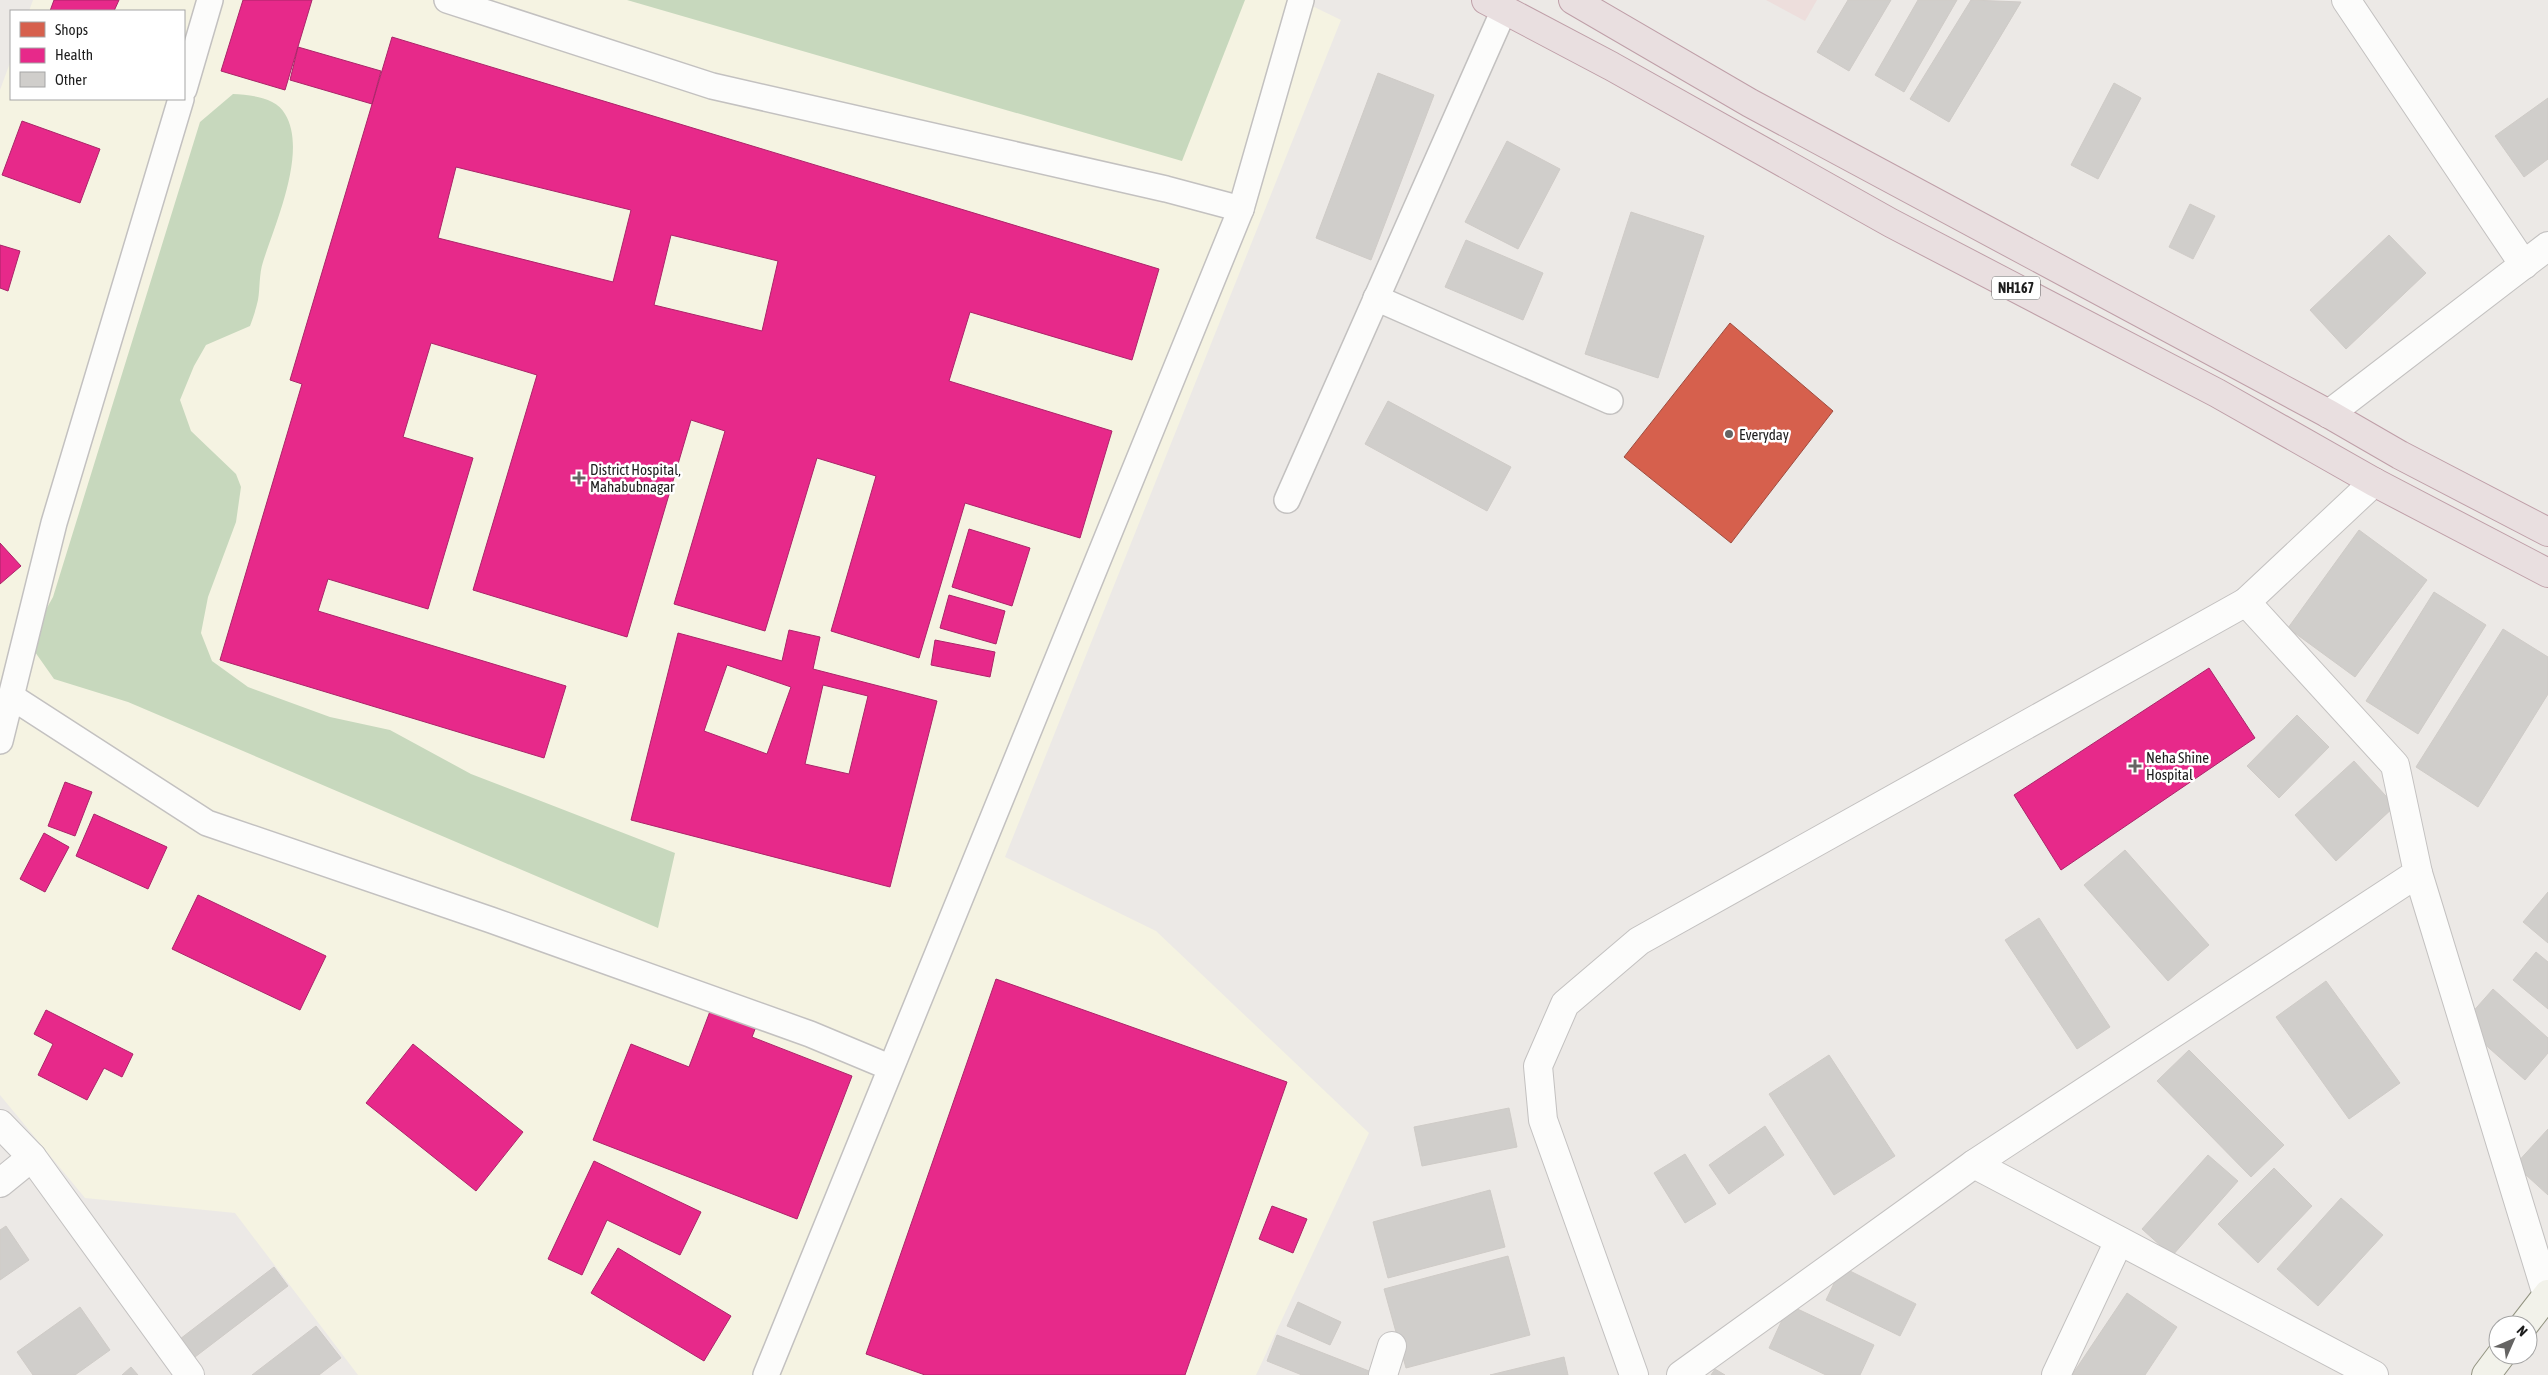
<svg xmlns="http://www.w3.org/2000/svg" width="2548" height="1375" viewBox="0 0 2548 1375" font-family="'Asap Condensed',sans-serif">
<style>
.commercial{fill:#eddedc}
.education{fill:#f5f3e2}
.forest{fill:#c7d8bd}
.shops{fill:#d6604d;stroke:#9e4c3f}
.health{fill:#e7298a;stroke:#aa2569;fill-rule:evenodd}
.building{fill:#d0cecb;stroke:#cfcbc7}
.lines{fill:none;stroke-linecap:round;stroke-linejoin:round}
.lane-casing{stroke:#c3c1c0;stroke-width:28}
.street-casing{stroke:#c3c1c0;stroke-width:30}
.secondary-casing{stroke:#929380;stroke-width:30}
.highway-casing{stroke:#bf9fa8;stroke-width:30}
.lane{stroke:#fcfcfb;stroke-width:25}
.street{stroke:#fcfcfb;stroke-width:28}
.secondary{stroke:#f2f2ea;stroke-width:28}
.highway{stroke:#e9dfe0;stroke-width:28}
.poi-dot{fill:#656463;stroke:#fff;stroke-width:2}
.labels{text-anchor:middle;dominant-baseline:central;stroke-width:5;stroke-linejoin:round;paint-order:stroke}
.shield{fill:#fff;stroke:#616161;stroke-width:1}
.shield-label{font-size:14px;font-weight:bold;fill:#1d1d1d}
.poi-label{font-size:15px;fill:#1d1d1d;stroke:#fff;text-anchor:start}
</style>
<rect width="100%" height="100%" fill="#ece9e6"/>
<path class="commercial" d="M1766,0H1817L1805,21Z"/>
<path class="education" d="M33,0H1300L1341,20L1005,857L1156,931L1369,1133L1256,1375H358L235,1213L85,1198L0,1095V90L11,60V99H184V11H29Z"/>
<g class="forest">
<path d="M627,0H1245L1182,161Z"/>
<path d="M233,94C250,95 276,97 285,114C308,151 275,224 263,262C259,274 260,288 258,300C256,309 253,318 250,326L206,345L194,366L180,400L191,431L236,474L241,487L236,522L208,597L201,633L212,661L248,687L330,717L390,730L471,774L675,853L658,928L128,702L54,679L35,652L43,615L53,597L200,122Z"/>
</g>
<path class="shops" d="M1730,323L1833,411L1731,543L1624,457Z"/>
<g class="health">
<path d="M54,0H119L114,11H50Z"/>
<path d="M243,0H312L285,90L221,71Z"/>
<path d="M392,37L1159,269L1132,360L970,312L949,381L1112,431L1080,538L965,503L919,658L831,631L876,476L817,458L765,631L674,604L725,431L691,420L627,637L473,590L537,375L431,343L403,437L473,458L428,609L328,579L318,611L566,686L544,758L220,660L302,384L290,380ZM456,167L631,210L613,282L438,238ZM671,235L778,261L762,331L654,305Z"/>
<path d="M298,47L381,71L372,104L290,80Z"/>
<path d="M22,121L100,149L80,203L2,175Z"/>
<path d="M0,245L20,251L8,291L0,288Z"/>
<path d="M969,529L1030,548L1012,606L952,587Z"/>
<path d="M0,543L21,566L0,584Z"/>
<path d="M949,595L1005,611L996,644L940,628Z"/>
<path d="M789,630L820,637L813,669L937,701L890,887L631,820L678,633L782,661ZM727,665L791,687L767,754L704,731ZM823,685L868,696L849,774L805,764Z"/>
<path d="M935,640L995,652L990,677L931,665Z"/>
<path d="M2209,668L2255,738L2061,870L2014,795Z"/>
<path d="M65,782L92,792L75,836L48,826Z"/>
<path d="M94,814L167,847L148,889L76,856Z"/>
<path d="M44,833L69,847L45,892L20,879Z"/>
<path d="M198,895L326,956L300,1010L172,949Z"/>
<path d="M996,979L1287,1082L1185,1375H925L866,1354Z"/>
<path d="M712,1006L757,1024L752,1037L852,1076L797,1219L593,1140L631,1044L689,1067Z"/>
<path d="M46,1010L133,1054L122,1077L104,1068L87,1100L38,1075L53,1044L34,1034Z"/>
<path d="M413,1044L523,1132L476,1191L366,1103Z"/>
<path d="M594,1161L701,1212L680,1255L607,1220L582,1275L548,1259Z"/>
<path d="M1272,1206L1307,1219L1293,1253L1259,1239Z"/>
<path d="M618,1248L731,1316L704,1361L591,1293Z"/>
</g>
<g class="building">
<path d="M1848,0H1891L1849,71L1817,52Z"/>
<path d="M1918,0H1957L1904,92L1875,75Z"/>
<path d="M1971,0L2021,2L1949,122L1910,99Z"/>
<path d="M1378,73L1434,95L1371,260L1316,238Z"/>
<path d="M2114,83L2141,98L2098,179L2071,165Z"/>
<path d="M2548,98V159L2524,177L2495,136Z"/>
<path d="M1507,141L1560,169L1518,249L1465,222Z"/>
<path d="M2190,204L2215,216L2193,259L2169,247Z"/>
<path d="M1631,212L1704,236L1658,378L1585,354Z"/>
<path d="M2389,235L2426,273L2346,349L2310,310Z"/>
<path d="M1466,240L1543,273L1523,320L1445,287Z"/>
<path d="M1388,401L1511,467L1487,511L1365,444Z"/>
<path d="M2359,530L2427,580L2355,677L2288,628Z"/>
<path d="M2434,592L2486,625L2418,734L2366,701Z"/>
<path d="M2503,629L2548,657V694L2478,807L2416,767Z"/>
<path d="M2297,715L2329,747L2279,798L2247,766Z"/>
<path d="M2354,761L2395,806L2336,861L2295,815Z"/>
<path d="M2125,850L2209,945L2168,981L2084,885Z"/>
<path d="M2548,892V943L2523,922Z"/>
<path d="M2039,918L2110,1027L2077,1049L2005,940Z"/>
<path d="M2536,952L2548,962V1009L2513,980Z"/>
<path d="M2326,981L2400,1083L2349,1119L2276,1017Z"/>
<path d="M2493,989L2548,1038V1053L2525,1080L2462,1024Z"/>
<path d="M2189,1050L2284,1145L2251,1177L2157,1081Z"/>
<path d="M1829,1055L1895,1156L1834,1195L1769,1094Z"/>
<path d="M1509,1108L1517,1147L1422,1166L1414,1127Z"/>
<path d="M1765,1126L1784,1155L1729,1194L1709,1165Z"/>
<path d="M2548,1129V1195L2515,1165Z"/>
<path d="M1685,1154L1716,1204L1685,1223L1654,1173Z"/>
<path d="M2208,1155L2238,1181L2172,1256L2142,1229Z"/>
<path d="M2274,1168L2312,1206L2258,1263L2218,1224Z"/>
<path d="M1490,1190L1505,1247L1388,1278L1373,1222Z"/>
<path d="M2341,1198L2383,1235L2318,1306L2277,1269Z"/>
<path d="M6,1226L29,1260L0,1280V1230Z"/>
<path d="M1508,1256L1530,1335L1406,1368L1384,1289Z"/>
<path d="M274,1267L288,1286L195,1357L180,1339Z"/>
<path d="M1842,1267L1916,1304L1900,1336L1826,1300Z"/>
<path d="M2127,1293L2177,1327L2145,1375H2072Z"/>
<path d="M1298,1302L1341,1322L1330,1345L1287,1326Z"/>
<path d="M1789,1305L1874,1345L1860,1375H1826L1769,1348Z"/>
<path d="M80,1307L110,1350L75,1375H33L17,1352Z"/>
<path d="M316,1326L341,1358L319,1375H252Z"/>
<path d="M1277,1335L1369,1371L1367,1375H1302L1267,1361Z"/>
<path d="M1564,1357L1568,1375H1490Z"/>
<path d="M131,1367L138,1375H122Z"/>
<path d="M1715,1369L1725,1375H1711Z"/>
</g>
<g class="lines">
<defs>
<g id="lane">
<path d="M447,0L712,86L1166,189L1241,209"/>
<path d="M184,89L210,0"/>
<path d="M1376,298L1610,401"/>
<path d="M1287,500L1504,10"/>
<path d="M12,697L207,823L491,920L810,1034L889,1067"/>
<path d="M0,741L54,523L181,99"/>
<path d="M766,1375L1241,209L1301,0"/>
</g>
<g id="street">
<path d="M2346,0L2524,265"/>
<path d="M2329,414L2548,246"/>
<path d="M2418,873L2547,1295"/>
<path d="M0,1124L32,1157L190,1375"/>
<path d="M1974,1164L2418,873L2395,765L2246,602L2374,482"/>
<path d="M0,1183L32,1157"/>
<path d="M1383,1375L1392,1346"/>
<path d="M1634,1375L1543,1120L1538,1066L1565,1004L1639,941L2246,602"/>
<path d="M1681,1375L1974,1164L2374,1375"/>
<path d="M2056,1375L2119,1241"/>
</g>
<g id="secondary">
<path d="M2524,1325L2548,1294"/>
<path d="M2486,1375L2501,1355"/>
</g>
<g id="highway">
<path d="M1486,0L1611,66L1891,223L2217,393L2374,482L2548,573"/>
<path d="M1573,0L1750,103L2329,414L2400,455L2548,532"/>
</g>
</defs>
<use href="#lane" class="lane-casing"/>
<use href="#street" class="street-casing"/>
<use href="#secondary" class="secondary-casing"/>
<use href="#highway" class="highway-casing"/>
<use href="#lane" class="lane"/>
<use href="#street" class="street"/>
<use href="#secondary" class="secondary"/>
<use href="#highway" class="highway"/>
</g>
<g class="poi-dot">
<circle cx="1729" cy="434" r="5"/>
<path d="M576.5 470.5h5v5h5v5h-5v5h-5v-5h-5v-5h5z"/>
<path d="M2132.5 758.5h5v5h5v5h-5v5h-5v-5h-5v-5h5z"/>
</g>
<g class="labels">
<rect class="shield" x="1992" y="276.5" width="48" height="23" rx="4"/>
<g class="shield-label">
<text x="2016" y="288">NH167</text>
</g>
<g class="poi-label">
<text x="1739" y="434">Everyday</text>
<text x="590" y="469">District Hospital,<tspan x="590" dy="17">Mahabubnagar</tspan></text>
<text x="2146" y="757">Neha Shine<tspan x="2146" dy="17">Hospital</tspan></text>
</g>
</g>
<rect x="10" y="10" width="175" height="90" fill="#ffffff" stroke="#a5a5a5"/>
<rect x="20" y="22" width="25" height="15" fill="#d6604d" stroke="#a5a5a5"/>
<text x="55" y="35" font-size="15" fill="#1d1d1d">Shops</text>
<rect x="20" y="48" width="25" height="15" fill="#e7298a" stroke="#a5a5a5"/>
<text x="55" y="60" font-size="15" fill="#1d1d1d">Health</text>
<rect x="20" y="72" width="25" height="15" fill="#d0cecb" stroke="#a5a5a5"/>
<text x="55" y="85" font-size="15" fill="#1d1d1d">Other</text>
<g transform="translate(2513 1340) rotate(45)"><circle r="24" fill="#ffffff" stroke="#a5a5a5"/>
<path d="M0-4L9 19L0 12L-9 19Z" fill="#656463"/>
<text y="-8" font-size="14" font-weight="bold" text-anchor="middle" fill="#1d1d1d">N</text>
</g>
</svg>
